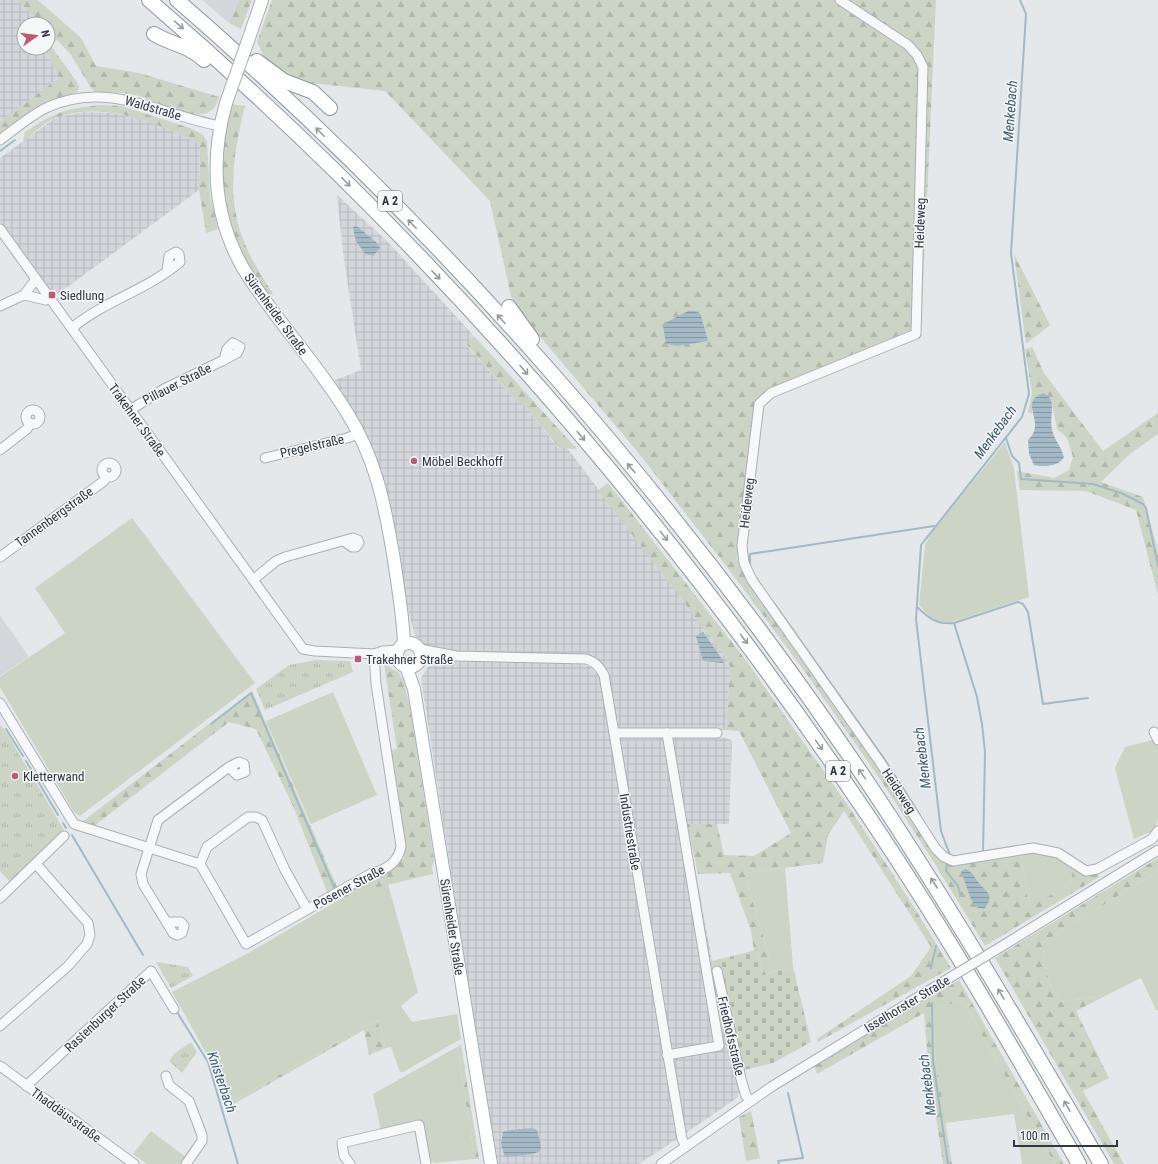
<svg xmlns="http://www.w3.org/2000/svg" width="1158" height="1164" viewBox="0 0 1158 1164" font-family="'Roboto Condensed',sans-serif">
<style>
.built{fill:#d3d7dc}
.industrial{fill:url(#industrial-grid)}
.grass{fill:#ccd4c6}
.forest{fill:url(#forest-firs)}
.cemetery{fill:url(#cemetery-stones)}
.park{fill:url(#park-tufts)}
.water{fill:url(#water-rules)}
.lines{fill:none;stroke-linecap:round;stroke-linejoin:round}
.stream{stroke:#a3b9c6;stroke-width:2}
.minor-casing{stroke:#a9b0b5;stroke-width:11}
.major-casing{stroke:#a5aeb5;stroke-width:14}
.highway-casing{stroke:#8d97a0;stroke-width:16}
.minor{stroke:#f7f8f9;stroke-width:9}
.major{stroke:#fff;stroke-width:12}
.highway{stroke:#fff;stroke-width:14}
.minor-bridge-casing{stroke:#a9b0b5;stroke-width:11;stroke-linecap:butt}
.major-bridge-casing{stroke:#a5aeb5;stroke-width:14;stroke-linecap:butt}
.minor-bridge{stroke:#f7f8f9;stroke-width:9}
.major-bridge{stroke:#fff;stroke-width:12}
.oneway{stroke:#969ca0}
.poi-dot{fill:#c15876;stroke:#f4f6f8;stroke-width:1.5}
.labels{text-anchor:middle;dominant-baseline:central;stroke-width:3;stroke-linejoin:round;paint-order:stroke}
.shield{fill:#f4f6f8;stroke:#697178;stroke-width:1}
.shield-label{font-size:12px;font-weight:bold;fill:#2d3841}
.street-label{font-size:13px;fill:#2d3841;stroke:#f4f6f8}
.poi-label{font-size:13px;fill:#2d3841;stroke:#f4f6f8;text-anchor:start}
.water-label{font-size:14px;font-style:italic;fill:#3c5b71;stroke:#f4f6f8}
</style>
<defs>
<pattern id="industrial-grid" width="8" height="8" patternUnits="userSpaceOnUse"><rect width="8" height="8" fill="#d3d7dc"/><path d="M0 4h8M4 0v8" fill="none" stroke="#b5b9be"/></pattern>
<pattern id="forest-firs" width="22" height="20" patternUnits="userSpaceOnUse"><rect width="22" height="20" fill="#ccd4c6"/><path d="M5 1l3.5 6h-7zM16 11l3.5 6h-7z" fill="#b0b7ab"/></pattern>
<pattern id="cemetery-stones" width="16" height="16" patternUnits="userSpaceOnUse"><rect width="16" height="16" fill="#ccd4c6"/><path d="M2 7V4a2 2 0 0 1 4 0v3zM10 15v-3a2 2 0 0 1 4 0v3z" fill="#b0b7ab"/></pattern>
<pattern id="park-tufts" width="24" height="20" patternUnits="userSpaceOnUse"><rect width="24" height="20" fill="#ccd4c6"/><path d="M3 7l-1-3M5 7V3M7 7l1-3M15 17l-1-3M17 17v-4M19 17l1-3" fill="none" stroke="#b0b7ab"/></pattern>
<pattern id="water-rules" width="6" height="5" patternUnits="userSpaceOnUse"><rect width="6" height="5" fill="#a3b9c6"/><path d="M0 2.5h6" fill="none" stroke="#8597a2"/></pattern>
</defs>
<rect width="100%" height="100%" fill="#e4e8eb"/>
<g class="built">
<path d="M202,0H239L229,23Z"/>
<path d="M0,615L29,657L0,676Z"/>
</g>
<g class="industrial">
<path d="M0,0H17L42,24H24V48H48V30L57,39L51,46L48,54L59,78L0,122Z"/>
<path d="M84,112L111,113L137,118L159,125L200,144L199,190L54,297L0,222V158L55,118Z"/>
<path d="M337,195L387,241L474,336L467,346L516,400L525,406L558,448H567L728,660L730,667L726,730H617L606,671L603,664L595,658L440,651L423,644L415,636L406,602L398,540L386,487L374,454L361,425L333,381L361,370L343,253Z"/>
<path d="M476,661L575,663L590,667L599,677L610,730L677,1139L639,1164H497L476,1035L421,678L428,667L440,662Z"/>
<path d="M618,737L724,738L730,739L732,742L729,824H687L712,961L740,1089L737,1098L686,1133L681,1117Z"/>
</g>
<g class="grass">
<path d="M1005,442L1014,469L1029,597L952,622C934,624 930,617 919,605L925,545L931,533Z"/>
<path d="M132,518L255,683L80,816L74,812L0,687V677L65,633L35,588Z"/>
<path d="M333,692L377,795L311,824L266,721Z"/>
<path d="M1156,739L1158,745V818L1155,830L1134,839L1115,768L1125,747Z"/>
<path d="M1033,852L1055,857L1073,868L1071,883L1029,909L1021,854Z"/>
<path d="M785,868L793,967L774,972L744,873Z"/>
<path d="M1158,871V1010H1156L1141,978L1105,996L1060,1002L1049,982L1042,943Z"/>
<path d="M388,884L418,992L401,1006L412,1022L457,1014L461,1039L403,1072H400L391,1047L386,1048L377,1020L224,1106L211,1062L172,992L250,952L344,897Z"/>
<path d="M962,1000L1055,1164H1022L1014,1114L945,1123L936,1062L933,1010Z"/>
<path d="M457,1047L475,1159L435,1163L429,1160L421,1121L381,1130L373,1094Z"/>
<path d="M151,1131L187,1158L183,1164H147L133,1154Z"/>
</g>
<g class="forest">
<path d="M17,0H38L81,38L96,66L139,73L219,97C217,102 216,107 212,110C196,124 156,101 139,96C125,92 110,92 96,93L91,88L71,55L48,30V24H42Z"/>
<path d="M239,0H252L241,29L229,23Z"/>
<path d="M272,0H936L921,331H909L768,389L755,402L737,559L744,575L878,763L933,850L945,863L1021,854L1029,908L1071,883L1073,868L1084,874L1098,872L1099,877L985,946L935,864L880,779L808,676L727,567L637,451L531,326L511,296L490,201L385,91L310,83L295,78L265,59L257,42Z"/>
<path d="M51,46L77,82L79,87L77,92L47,102L0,135V122L59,78L48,54Z"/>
<path d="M231,104L245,106C234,151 226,195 243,239C250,258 262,276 273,294L268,296C260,283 250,271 243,257C217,209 219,155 231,104Z"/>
<path d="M102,105L122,106L190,128L203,135L207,142L210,195L218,229L206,233L199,190L200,144C157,123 104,100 56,118C44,122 33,134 23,141L25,132C55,112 66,108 102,105Z"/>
<path d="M1014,254L1050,325L1026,344Z"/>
<path d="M474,336L577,449L559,448L525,406L516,400L467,345Z"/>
<path d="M1032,347L1044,373L1103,451L1158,413V434L1131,453L1101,482L1143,497L1158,551V595L1136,510L1086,491L1020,490L1017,471L1054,478L1069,470L1073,457L1067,438L1057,429L1052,404L1032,406V414L1028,412L1032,393L1025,349Z"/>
<path d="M608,483L745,659L849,807L912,904L951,968L818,1042L817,1039L911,976L931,947L844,811L828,835L823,863L744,873L774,972L763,975L757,950L754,951L751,931L730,873L698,874L687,824H717L724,855L754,856L791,833L739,731L726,730L730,667L728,660L598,490Z"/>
<path d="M384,664L398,672L403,680L410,707L434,860L432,867L433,874L379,887L344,897L342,893L373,876L389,872L404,858L405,845L390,750L397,749Z"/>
<path d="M252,691L338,889L328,894L293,806L256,729L229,722L94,826L82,822Z"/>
<path d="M1158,858V871L1042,943L1049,982L1060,1002L1105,996L1076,1011L1109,1078L1083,1091L1124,1164H1114L995,958Z"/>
<path d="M959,980L1064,1164H1055L962,1000L933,1010L936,1062L952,1164H943L928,1063L924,1013L817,1074L814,1065Z"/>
<path d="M377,1020L386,1048L369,1055L364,1030L225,1109L224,1106Z"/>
<path d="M461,1044L479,1159H475L457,1047Z"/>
<path d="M751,1111L760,1158L746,1161L739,1117Z"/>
</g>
<path class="cemetery" d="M757,950L763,975L793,967L811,1042L773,1063L745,1070V1072L738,1074L712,961Z"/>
<g class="park">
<path d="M316,660L350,661L353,672L265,710L256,689L289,665Z"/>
<path d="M0,725L5,730L64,830L11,883L0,871Z"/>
<path d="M156,962L188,967L193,976L171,988Z"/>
<path d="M191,1042L197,1052L182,1073L169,1061L174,1054Z"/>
</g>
<g class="water">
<path d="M354,226L358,227L376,242L380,248L373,256L365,254L356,241L353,228Z"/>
<path d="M688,311H696L701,316L708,341L677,346L666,344L663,326L667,322Z"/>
<path d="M1043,393C1058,399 1049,416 1052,429C1053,438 1061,446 1064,457C1059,467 1043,467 1034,465L1029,454L1028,440C1048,423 1017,403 1043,393Z"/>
<path d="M703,632L724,662L723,663L703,661L696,636Z"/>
<path d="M966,869C973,873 974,877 979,883C988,894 995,895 984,909L976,907L970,897L961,871Z"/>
<path d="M533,1128L537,1130L541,1146L540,1151L533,1154L505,1157L501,1144L503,1132L510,1130Z"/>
</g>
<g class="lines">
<g class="stream">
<path d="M0,151L15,140"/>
<path d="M1006,438L1012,456L1019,463L1021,479L1093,484L1121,493L1143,504L1146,508L1158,566"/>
<path d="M750,566V554L934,526"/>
<path d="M774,603L885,760L920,815"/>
<path d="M917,607C929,618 936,625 954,623L977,697L982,724L985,752L983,853"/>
<path d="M954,623L1018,602L1023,604L1028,612L1043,704L1088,698"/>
<path d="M211,724L251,693L334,887"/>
<path d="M6,729L23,756"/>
<path d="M26,761L58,815"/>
<path d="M63,823L66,828"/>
<path d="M72,835L143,955"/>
<path d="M950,855L941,831L916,619L921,545L1022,417L1029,394L1011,253L1026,14L1020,0"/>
<path d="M947,864L946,871L958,886L961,896"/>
<path d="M931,968L936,946"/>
<path d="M932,1003L933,1061L948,1164"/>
<path d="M177,1012L208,1062L238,1164"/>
<path d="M779,1164L778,1161L803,1158L788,1093"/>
</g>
<defs>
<g id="minor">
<path d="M840,0L908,45L917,55L923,67L916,334L771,393L759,404L742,546L744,563L752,580L880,762L936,849L944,857L953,861L1033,848L1058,853L1086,871L1097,869L1152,839L1158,831"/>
<path d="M0,140C15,129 31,115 48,107C110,80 160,115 220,126"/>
<path d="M0,229L303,649L315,651L374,654L383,651L398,650"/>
<path d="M24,295L36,279"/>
<path d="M0,306L24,295L46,300L50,299"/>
<path d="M72,328C104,301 147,290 180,262L179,254L176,252L169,256L167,271"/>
<path d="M130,410L164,389L224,360L237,353L240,347L233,343L227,349L224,360"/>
<circle cx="33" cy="417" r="7"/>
<path d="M0,450L27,429L30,423"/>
<path d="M265,458L347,438L358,434"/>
<circle cx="109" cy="470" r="7"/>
<path d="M0,557L104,481L106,477"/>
<path d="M253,580L276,561L285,557L353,538L358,540L359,543L356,547H352L344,541"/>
<path d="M420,649L456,656L586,659C595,662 599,666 604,675L614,733L682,1139L686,1146"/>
<path d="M376,654L383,658L398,660"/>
<path d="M420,658L441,656"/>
<path d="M0,703L74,824L200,864L246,944L372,873C387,870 399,861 401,846L376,684L374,654"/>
<path d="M1154,732L1158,740"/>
<path d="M614,733H717"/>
<path d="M200,864L207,847L248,817H256L262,820L285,870L307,909"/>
<path d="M0,898L64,836"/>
<path d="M167,922H181L184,926L182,933L177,935L173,933L143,884L141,874L158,820L229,767L237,775L245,772L244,764L239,762L229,767"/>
<path d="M999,948L1158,850"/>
<path d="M717,971L741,1079L746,1096L750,1100"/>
<path d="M0,1026L68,966L87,944L90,935L88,923L36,864"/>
<path d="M667,1055L719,1046L667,733"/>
<path d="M0,1066L134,1164"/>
<path d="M166,1076L169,1085L189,1101L202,1135V1141L186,1164"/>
<path d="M26,1086L151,971L174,1009"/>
<path d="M350,1164L344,1156L342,1143L419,1125L426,1164"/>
<path d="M661,1164L771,1087L946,980"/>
</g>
<g id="major">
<path d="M250,35L262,0"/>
<path d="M226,103C210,160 213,215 243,268C274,318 315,361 346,411C376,458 385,505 394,560C398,588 403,615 404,644"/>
<circle cx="409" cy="655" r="12"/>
<path d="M406,666L414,689L491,1164"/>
</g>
<g id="highway">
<path d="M149,0C419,232 656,503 856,798C937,916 1008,1040 1079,1164"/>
<path d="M177,0C439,227 676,497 870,786C952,909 1026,1036 1101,1164"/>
<path d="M154,34C172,45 187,44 204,60"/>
<path d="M257,61L284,81L313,92L330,108"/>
<path d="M509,307L532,339"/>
</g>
</defs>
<use href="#minor" class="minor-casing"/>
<use href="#major" class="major-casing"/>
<use href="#highway" class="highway-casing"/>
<use href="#minor" class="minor"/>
<use href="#major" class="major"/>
<use href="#highway" class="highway"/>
<defs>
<path id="minor-bridge" d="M946,980L999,948"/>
<path id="major-bridge" d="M226,103L250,35"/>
</defs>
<use href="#minor-bridge" class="minor-bridge-casing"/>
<use href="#major-bridge" class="major-bridge-casing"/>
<use href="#minor-bridge" class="minor-bridge"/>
<use href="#major-bridge" class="major-bridge"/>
</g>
<defs><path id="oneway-shaft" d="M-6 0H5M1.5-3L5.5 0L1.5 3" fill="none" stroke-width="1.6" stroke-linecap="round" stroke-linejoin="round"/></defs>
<g class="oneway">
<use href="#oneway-shaft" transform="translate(179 25) rotate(41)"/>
<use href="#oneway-shaft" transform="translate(320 132) rotate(-135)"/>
<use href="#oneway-shaft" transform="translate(346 182) rotate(45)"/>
<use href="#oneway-shaft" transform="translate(412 224) rotate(-134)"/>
<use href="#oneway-shaft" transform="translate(436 275) rotate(46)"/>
<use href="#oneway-shaft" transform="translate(501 319) rotate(-132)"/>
<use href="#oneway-shaft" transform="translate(524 370) rotate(49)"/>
<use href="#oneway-shaft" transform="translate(581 436) rotate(50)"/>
<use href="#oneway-shaft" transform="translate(631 468) rotate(-130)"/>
<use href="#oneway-shaft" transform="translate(664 536) rotate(52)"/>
<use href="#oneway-shaft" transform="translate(744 639) rotate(53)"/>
<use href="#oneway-shaft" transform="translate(819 745) rotate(55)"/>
<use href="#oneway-shaft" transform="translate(862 774) rotate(-125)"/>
<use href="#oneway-shaft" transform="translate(934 883) rotate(-123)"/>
<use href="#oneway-shaft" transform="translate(1001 994) rotate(-121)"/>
<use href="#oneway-shaft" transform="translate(1067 1106) rotate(-120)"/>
</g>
<g class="poi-dot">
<rect x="48" y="291" width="8" height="8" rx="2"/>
<circle cx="414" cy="461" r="4"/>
<rect x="354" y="655" width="8" height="8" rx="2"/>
<circle cx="15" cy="776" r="4"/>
</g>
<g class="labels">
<g class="shield">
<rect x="378" y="191" width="24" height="20" rx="3"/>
<rect x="826" y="761" width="24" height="20" rx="3"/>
</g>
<g class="shield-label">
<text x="390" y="201">A 2</text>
<text x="838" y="771">A 2</text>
</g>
<g class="street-label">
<text transform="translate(153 108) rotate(16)">Waldstraße</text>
<text transform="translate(920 223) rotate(-88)">Heideweg</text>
<text transform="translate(276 314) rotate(54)">Sürenheider Straße</text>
<text transform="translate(177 384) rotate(-27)">Pillauer Straße</text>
<text transform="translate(137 420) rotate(54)">Trakehner Straße</text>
<text transform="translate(312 446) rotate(-13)">Pregelstraße</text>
<text transform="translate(747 503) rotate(-83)">Heideweg</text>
<text transform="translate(54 517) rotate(-36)">Tannenbergstraße</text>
<text transform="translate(899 791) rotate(57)">Heideweg</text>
<text transform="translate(630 832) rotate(81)">Industriestraße</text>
<text transform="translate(349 887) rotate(-28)">Posener Straße</text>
<text transform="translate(452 927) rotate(81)">Sürenheider Straße</text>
<text transform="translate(907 1004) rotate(-31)">Isselhorster Straße</text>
<text transform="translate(105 1014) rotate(-43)">Rastenburger Straße</text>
<text transform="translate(731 1036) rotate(77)">Friedhofsstraße</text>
<text transform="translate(66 1115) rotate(36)">Thaddäusstraße</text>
</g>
<g class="poi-label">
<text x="60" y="295">Siedlung</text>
<text x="422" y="461">Möbel Beckhoff</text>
<text x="366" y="659">Trakehner Straße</text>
<text x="23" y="776">Kletterwand</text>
</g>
<g class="water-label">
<text transform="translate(1010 111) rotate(-86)">Menkebach</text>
<text transform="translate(995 432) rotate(-54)">Menkebach</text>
<text transform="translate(922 758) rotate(-97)">Menkebach</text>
<text transform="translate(222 1082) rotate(71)">Knisterbach</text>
<text transform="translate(927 1085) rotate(-97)">Menkebach</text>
</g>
</g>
<g transform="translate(36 36) rotate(76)"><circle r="19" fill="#f4f6f8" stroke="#a4aaaf"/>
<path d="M0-3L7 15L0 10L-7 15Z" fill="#c15876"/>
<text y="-6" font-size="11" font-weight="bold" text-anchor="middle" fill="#2d3841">N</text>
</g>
<path d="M1014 1140v6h103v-6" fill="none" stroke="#2d3841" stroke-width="2"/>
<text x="1020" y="1140" font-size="12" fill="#2d3841" stroke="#f4f6f8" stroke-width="3" paint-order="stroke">100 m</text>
</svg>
